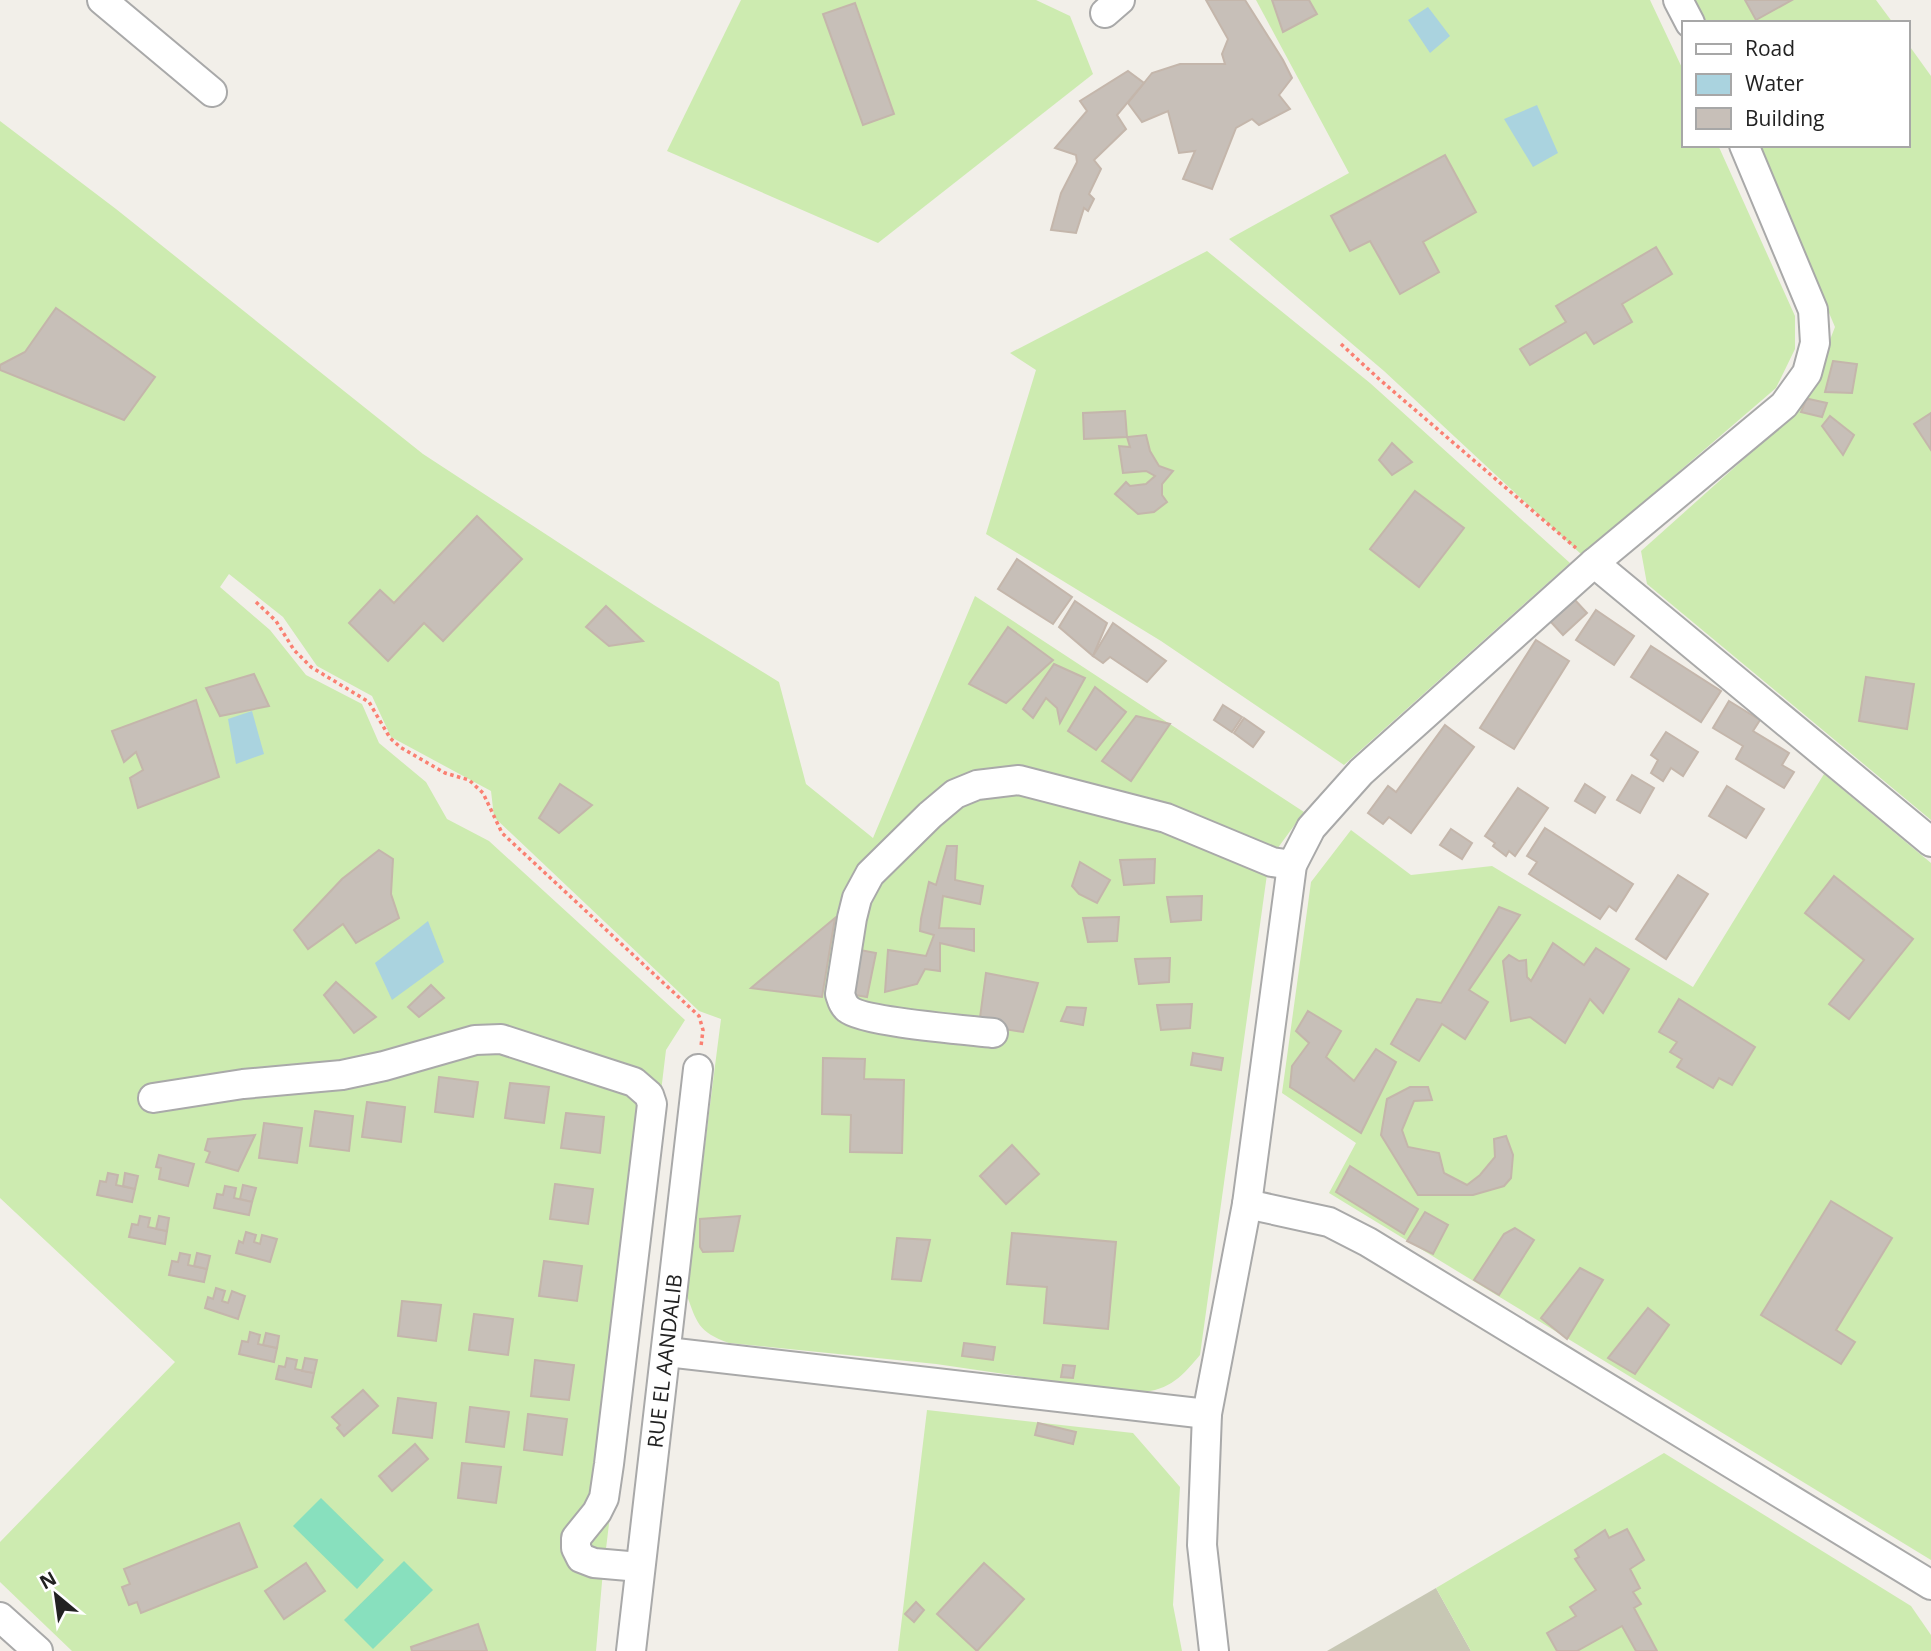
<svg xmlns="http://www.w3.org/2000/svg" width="1931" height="1651" viewBox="0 0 1931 1651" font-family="'Open Sans',sans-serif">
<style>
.construction{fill:#c7c7b4}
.grass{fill:#cdebb0}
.pitch{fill:#88e0be}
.water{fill:#aad3df}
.building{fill:#c7bfb8;stroke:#c4b6ab;stroke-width:2}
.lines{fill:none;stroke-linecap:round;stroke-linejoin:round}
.minor-casing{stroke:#a9a9a9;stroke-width:32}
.path{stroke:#fa8072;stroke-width:3.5;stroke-dasharray:3.5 3.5;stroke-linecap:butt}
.minor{stroke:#fff;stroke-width:28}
.labels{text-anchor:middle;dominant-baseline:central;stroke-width:5;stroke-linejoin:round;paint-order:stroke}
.street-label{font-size:21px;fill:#222;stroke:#fff}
</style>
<rect width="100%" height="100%" fill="#f2efe9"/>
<path class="construction" d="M1436,1588L1471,1651H1327Z"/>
<g class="grass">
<path d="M741,0H1036L1070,16L1093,74L878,243L667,151Z"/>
<path d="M1256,0H1650L1684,72V145H1718L1795,316V349L1776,388L1582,555L1384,371L1229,239L1349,173Z"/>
<path d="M1688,0H1876L1893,23H1699Z"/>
<path d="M1908,44L1931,76V820L1647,584L1641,551L1792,416L1822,360L1835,327L1758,145H1908Z"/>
<path d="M0,121L116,209L423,454L654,605L779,682L806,784L873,838L975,596L1304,812L1269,860L1200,1355C1178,1381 1168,1391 1133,1393L936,1364L729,1343C698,1332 697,1323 686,1293L721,1019L699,1011L494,817L491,791L391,737L372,696L317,666L283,617L229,574L220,587L270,630L306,675L362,704L379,743L426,782L447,819L489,841L685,1020L666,1050L602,1582L596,1651H72L0,1582V1542L175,1362L0,1198Z"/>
<path d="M1207,251L1370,383L1570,563L1344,765L1161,641L986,534L1036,370L1010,353Z"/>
<path d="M1824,774L1931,863V1560L1329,1193L1356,1143L1282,1093L1311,882L1351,830L1411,875L1492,866L1693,987Z"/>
<path d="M927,1410L1133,1433L1180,1487L1173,1605L1182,1651H898Z"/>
<path d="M1664,1453L1911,1606L1931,1635V1651H1471L1436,1588Z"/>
</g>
<g class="pitch">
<path d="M321,1498L384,1560L357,1589L293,1526Z"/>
<path d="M404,1561L433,1590L373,1649L344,1620Z"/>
</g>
<g class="water">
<path d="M1428,7L1450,36L1430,53L1408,20Z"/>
<path d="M1537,105L1558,153L1533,167L1504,119Z"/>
<path d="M252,711L264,754L236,764L228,719Z"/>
<path d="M428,921L444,962L392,1000L375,963Z"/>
</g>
<g class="building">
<path d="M1206,0H1245L1283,60L1292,78L1279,95L1290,109L1259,125L1252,119L1236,128L1212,189L1183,179L1195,151L1179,153L1168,111L1142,122L1128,103L1152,73L1180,64H1225L1222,54L1228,39Z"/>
<path d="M1272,0H1309L1317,14L1283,32Z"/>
<path d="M1745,0H1792L1756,20Z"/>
<path d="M855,3L894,114L863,125L823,14Z"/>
<path d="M1128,71L1144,83L1117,115L1126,129L1094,160L1101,169L1089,194L1094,199L1088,211L1084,208L1076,233L1051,230L1061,193L1077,162L1076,155L1055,148L1087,111L1080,101Z"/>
<path d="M1445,155L1476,212L1423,242L1439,272L1400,294L1370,241L1350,251L1331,216Z"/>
<path d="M1656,247L1672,274L1622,304L1632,322L1594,344L1586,332L1530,365L1520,349L1566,322L1556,306Z"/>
<path d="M56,308L155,377L124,420L0,370V365L25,352Z"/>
<path d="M1833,361L1857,364L1852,393L1825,392Z"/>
<path d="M1809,399L1827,403L1822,417L1801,412L1806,400Z"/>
<path d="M1125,411L1127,437L1084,439L1083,413Z"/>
<path d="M1931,413V450L1914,424Z"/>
<path d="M1830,416L1854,435L1843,455L1822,426Z"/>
<path d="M1146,435L1150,451L1159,466L1173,471L1162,484V495L1167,502L1154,512L1138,514L1115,494L1126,482L1130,486L1146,484L1155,476L1146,471L1123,473L1119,446L1130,447L1127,437Z"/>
<path d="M1392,443L1412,462L1392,475L1379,460Z"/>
<path d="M1415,491L1464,528L1419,587L1370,549Z"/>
<path d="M477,516L522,559L443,641L424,623L388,661L349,623L380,590L394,603Z"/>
<path d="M1017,559L1072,597L1053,624L998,589Z"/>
<path d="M1574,599L1587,613L1563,635L1550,621Z"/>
<path d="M1075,601L1107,623L1093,656L1059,627Z"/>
<path d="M606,606L643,641L609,646L586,627Z"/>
<path d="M1596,610L1634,636L1614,665L1576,640Z"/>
<path d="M1113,623L1166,661L1147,682L1110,657L1103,663L1093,656Z"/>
<path d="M1008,627L1053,660L1006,703L969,684Z"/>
<path d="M1536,640L1569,661L1514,749L1480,728Z"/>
<path d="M1651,646L1721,691L1701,722L1631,677Z"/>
<path d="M1054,664L1085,678L1060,723L1057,708L1046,698L1033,718L1023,709Z"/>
<path d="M254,674L269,706L220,716L206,688Z"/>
<path d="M1866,677L1914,684L1907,729L1859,721Z"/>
<path d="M1095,687L1126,712L1096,750L1068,731Z"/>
<path d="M196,700L219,777L138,808L130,778L143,770L136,752L124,762L112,731Z"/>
<path d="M1729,701L1760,720L1753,731L1789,753L1782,765L1794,772L1784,788L1736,759L1743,746L1713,728Z"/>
<path d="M1223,705L1242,717L1232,732L1214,720Z"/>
<path d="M1136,716L1170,724L1131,781L1102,761Z"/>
<path d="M1244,718L1264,732L1253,747L1234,733Z"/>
<path d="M1445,725L1474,747L1411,833L1389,817L1383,824L1368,813L1388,786L1396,792Z"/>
<path d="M1666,732L1698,752L1683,776L1671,768L1663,781L1651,773L1658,760L1651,755Z"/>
<path d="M1632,775L1654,788L1640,813L1617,800Z"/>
<path d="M560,784L592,805L559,833L539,818Z"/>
<path d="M1585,784L1605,797L1595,813L1575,801Z"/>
<path d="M1727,786L1764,809L1746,838L1709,816Z"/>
<path d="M1518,788L1548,808L1515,856L1509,851L1506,856L1493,846L1495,843L1485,836Z"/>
<path d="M1545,828L1633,884L1616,911L1609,906L1600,919L1529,874L1537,862L1527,856Z"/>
<path d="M1451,829L1472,843L1462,859L1440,845Z"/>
<path d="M947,846H957L955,880L983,886L980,904L943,896L939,928L974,929V951L940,943V971L925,969L917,984L885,992L888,950L926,956L934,935L920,931L921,919L929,882L936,885Z"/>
<path d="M379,850L393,859L391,894L399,918L356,943L343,924L308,949L294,930L342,879Z"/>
<path d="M1155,859L1154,883L1124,885L1120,860Z"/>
<path d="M1080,862L1110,880L1097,903L1079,894L1072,886Z"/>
<path d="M1678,875L1708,894L1666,959L1636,939Z"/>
<path d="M1834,876L1913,939L1849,1019L1829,1004L1864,960L1805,913Z"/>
<path d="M1202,896L1201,920L1171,922L1167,897Z"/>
<path d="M1499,907L1520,915L1469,990L1488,1002L1465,1039L1442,1024L1419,1061L1391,1044L1417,999L1441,1003Z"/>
<path d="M1119,917L1117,941L1088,942L1083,918Z"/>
<path d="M835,918L822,997L751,988Z"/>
<path d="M1553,943L1584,965L1596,948L1629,969L1603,1013L1590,999L1565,1043L1530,1017L1511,1021L1503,961L1509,955L1519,961L1526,960L1527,977L1531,981Z"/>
<path d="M855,949L876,953L867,997L844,993Z"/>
<path d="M1170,958L1169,982L1139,984L1135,959Z"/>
<path d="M986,973L1038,983L1023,1032L979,1025Z"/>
<path d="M336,982L376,1017L354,1033L324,995Z"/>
<path d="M431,985L444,998L419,1017L408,1007Z"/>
<path d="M1679,999L1755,1047L1732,1085L1719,1078L1713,1088L1677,1067L1682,1059L1670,1052L1677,1042L1659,1032Z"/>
<path d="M1192,1004L1190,1028L1161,1030L1157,1005Z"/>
<path d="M1067,1007L1086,1008L1083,1025L1061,1021Z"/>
<path d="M1308,1011L1341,1031L1326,1057L1354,1081L1376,1049L1396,1062L1361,1133L1290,1087L1292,1066L1309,1043L1296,1031Z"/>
<path d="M1193,1053L1223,1058L1221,1070L1191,1065Z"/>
<path d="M823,1058L865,1059L864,1079L904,1080L902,1153L850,1152L851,1115L822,1114Z"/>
<path d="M439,1077L478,1082L473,1117L435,1112Z"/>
<path d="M510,1083L549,1087L544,1123L505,1118Z"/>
<path d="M1410,1087H1428L1432,1100L1414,1101L1402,1130L1408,1147L1439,1153L1444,1173L1467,1185L1480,1175L1495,1157L1494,1139L1506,1136L1513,1155L1511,1178L1504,1186L1473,1195H1418L1381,1135L1387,1099Z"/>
<path d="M367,1102L405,1107L401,1142L362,1137Z"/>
<path d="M315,1111L353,1116L349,1151L310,1146Z"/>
<path d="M566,1113L604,1117L600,1153L561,1148Z"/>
<path d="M264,1123L302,1128L297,1163L259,1158Z"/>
<path d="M255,1135L238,1171L206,1162L210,1152L205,1150L208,1139Z"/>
<path d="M1012,1145L1039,1174L1006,1204L980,1176Z"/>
<path d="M159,1155L194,1164L188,1186L159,1179L161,1168L156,1167Z"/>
<path d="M1350,1166L1418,1209L1404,1234L1336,1192Z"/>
<path d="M108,1173L118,1175L116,1185L135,1189L132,1202L97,1195L100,1181L106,1182Z"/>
<path d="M125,1173L138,1176L135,1189L123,1186Z"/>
<path d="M555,1184L593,1189L588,1224L550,1219Z"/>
<path d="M243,1185L256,1188L252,1202L240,1199Z"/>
<path d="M225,1186L236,1188L234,1198L252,1202L249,1215L214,1208L217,1194L223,1195Z"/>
<path d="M1831,1201L1892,1238L1836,1330L1855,1342L1841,1364L1761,1315Z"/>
<path d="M1425,1212L1448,1225L1433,1254L1407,1241Z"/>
<path d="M140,1216L150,1218L148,1227L167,1231L165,1244L129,1237L132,1224L138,1225Z"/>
<path d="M159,1216L169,1218L167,1231L156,1229Z"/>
<path d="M740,1216L733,1251L703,1252L700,1247V1219Z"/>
<path d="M1515,1228L1534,1240L1499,1295L1474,1280L1504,1234Z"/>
<path d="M246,1232L256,1235L254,1242L260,1244L262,1235L277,1239L270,1262L236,1253L239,1241L243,1243Z"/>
<path d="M1012,1233L1116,1242L1108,1329L1044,1323L1047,1287L1007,1284Z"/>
<path d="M897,1238L930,1240L921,1281L892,1279Z"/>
<path d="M180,1253L190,1255L188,1265L207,1269L204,1282L169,1275L172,1261L178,1262Z"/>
<path d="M197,1253L210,1256L207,1269L194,1266Z"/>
<path d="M544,1261L582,1266L577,1301L539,1296Z"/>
<path d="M1580,1268L1603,1280L1567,1339L1541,1318Z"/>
<path d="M216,1288L225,1291L222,1301L228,1303L232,1291L245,1296L238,1319L205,1308L208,1297L213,1299Z"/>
<path d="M402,1301L441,1305L436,1341L398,1336Z"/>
<path d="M1648,1308L1669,1325L1635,1374L1608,1358Z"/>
<path d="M474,1314L513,1319L508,1355L469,1350Z"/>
<path d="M250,1332L260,1335L258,1344L277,1348L274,1362L239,1354L242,1341L248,1342Z"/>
<path d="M266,1333L279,1336L277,1348L263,1345Z"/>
<path d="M964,1343L995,1347L993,1360L962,1356Z"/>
<path d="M287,1358L297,1360L295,1369L314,1373L311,1387L276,1379L279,1366L285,1367Z"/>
<path d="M305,1358L317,1360L314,1373L302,1371Z"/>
<path d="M535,1360L574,1365L569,1400L531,1396Z"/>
<path d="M1063,1365L1075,1366L1073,1378L1061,1377Z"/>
<path d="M363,1390L378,1406L344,1436L337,1428L340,1425L332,1417Z"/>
<path d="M398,1398L436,1403L432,1438L393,1433Z"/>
<path d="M470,1407L509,1412L504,1447L466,1442Z"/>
<path d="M528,1414L567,1419L562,1455L524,1450Z"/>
<path d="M1038,1423L1076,1432L1073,1444L1035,1435Z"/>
<path d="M415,1444L428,1459L392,1491L379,1476Z"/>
<path d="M462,1463L501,1467L496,1503L458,1498Z"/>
<path d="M239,1523L257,1567L141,1613L137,1602L129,1605L122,1587L130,1584L124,1569Z"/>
<path d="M1627,1529L1644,1560L1630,1569L1640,1588L1633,1592L1641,1604L1634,1608L1657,1651H1636L1622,1626L1577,1651H1557L1547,1633L1576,1616L1570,1607L1596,1590L1575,1559L1579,1557L1575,1550L1605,1530L1609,1538Z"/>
<path d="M306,1563L325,1591L284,1619L265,1591Z"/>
<path d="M984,1563L1024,1599L977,1651L937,1614Z"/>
<path d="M916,1602L924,1610L914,1622L905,1614Z"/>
<path d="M478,1624L487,1651H412L411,1647Z"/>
</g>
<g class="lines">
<defs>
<g id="minor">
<path d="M102,0L212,92"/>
<path d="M1678,0L1690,23"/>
<path d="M1105,13L1120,0"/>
<path d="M1594,563L1931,842"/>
<path d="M993,1033C967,1030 863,1022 848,1009C843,1005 842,1000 840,994L852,918L857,898L870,874L930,815L955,794L977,785L1019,780L1166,818L1272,862L1292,865"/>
<path d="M153,1098L243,1084L342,1075L384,1066L475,1040L501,1039L634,1082L649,1095L652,1104L609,1464L604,1498L597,1512L576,1538V1548L581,1558L594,1563L640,1567"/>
<path d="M1247,1204L1329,1222L1368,1242L1931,1585"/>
<path d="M667,1352L1207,1414"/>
<path d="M0,1617L38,1651"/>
<path id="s1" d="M631,1651L698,1069"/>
<path d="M1214,1651L1202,1545L1207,1414L1247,1204L1292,865L1311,828L1361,772L1594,563L1784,405L1807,373L1815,343L1813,310L1744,145"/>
</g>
</defs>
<use href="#minor" class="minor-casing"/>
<g class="path">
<path d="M1341,344L1379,379L1576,548"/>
<path d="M256,602L276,621L294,650L311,667L369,702L390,738L400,747L445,773L469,780L483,793L502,833L699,1016L703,1030L701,1046"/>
</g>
<use href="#minor" class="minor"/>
</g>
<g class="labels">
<g class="street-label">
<text stroke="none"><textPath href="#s1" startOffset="292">RUE EL AANDALIB</textPath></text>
</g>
</g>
<rect x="1682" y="21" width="228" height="126" fill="#ffffff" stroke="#a7a7a7" stroke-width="2"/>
<rect x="1696" y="44" width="35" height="10" fill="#ffffff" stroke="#a7a7a7" stroke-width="2"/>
<text x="1745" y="56" font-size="21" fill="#222222">Road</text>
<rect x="1696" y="74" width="35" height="21" fill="#aad3df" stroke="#a7a7a7" stroke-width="2"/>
<text x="1745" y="91" font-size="21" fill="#222222">Water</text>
<rect x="1696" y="108" width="35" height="21" fill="#c7bfb8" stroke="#a7a7a7" stroke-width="2"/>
<text x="1745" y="126" font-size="21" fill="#222222">Building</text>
<g transform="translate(56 1595) rotate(331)" stroke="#ffffff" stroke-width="5" paint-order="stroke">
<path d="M0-5L12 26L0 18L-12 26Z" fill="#222222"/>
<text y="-10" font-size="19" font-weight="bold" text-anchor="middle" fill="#222222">N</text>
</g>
</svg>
